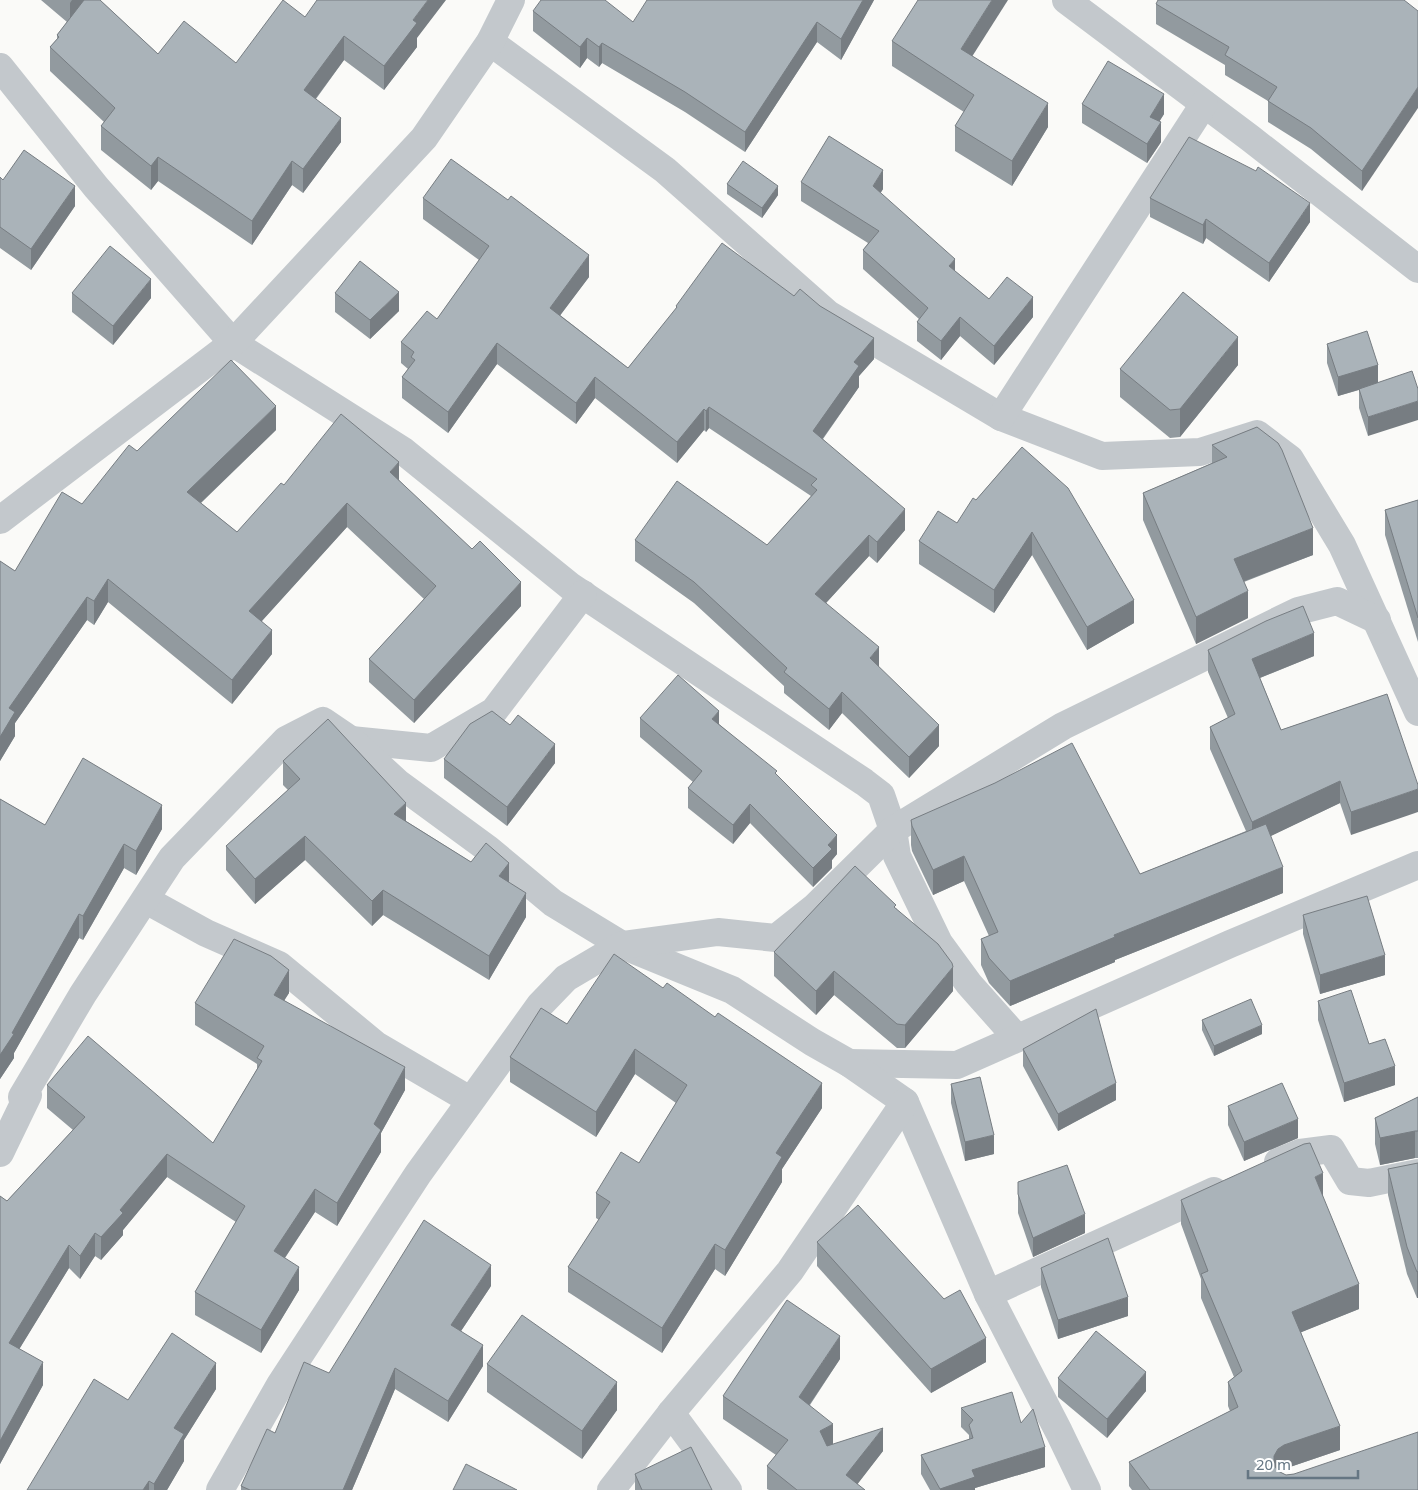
<svg xmlns="http://www.w3.org/2000/svg" width="1418" height="1490" viewBox="0 0 1418 1490" font-family="'Noto Sans',sans-serif">
<style>
.lines{fill:none;stroke-linecap:round;stroke-linejoin:round}
.street{stroke:#c3c8cc;stroke-width:28}
.wall{fill:#929a9f}
.shaded-wall{fill:#777d82}
.building{fill:#aab3b9;stroke:#777d82}
</style>
<rect width="100%" height="100%" fill="#fafaf8"/>
<g class="lines">
<g class="street">
<path d="M1066,0L1250,138L1418,269"/>
<path d="M490,42L665,170L828,314L1001,417L1102,456L1200,452L1257,434L1290,459L1342,545L1418,712"/>
<path d="M0,67L96,187L233,343L402,450L570,586L864,782L881,795L893,830L897,856L939,943L969,984L1017,1038"/>
<path d="M1001,417L1204,104"/>
<path d="M0,520L233,343L424,138L490,42L511,0"/>
<path d="M351,740L431,748L494,711L583,594"/>
<path d="M146,900L206,933L279,965L376,1045L470,1100"/>
<path d="M849,1063L957,1065L1230,944L1418,865"/>
<path d="M0,1153L28,1095L22,1097L83,994L172,858L286,740L323,721L351,740L398,783L488,849L553,903L622,945L732,990L812,1042L849,1063L905,1102L988,1294L1059,1432L1087,1490"/>
<path d="M1278,1162L1300,1153L1331,1149L1350,1181L1369,1183L1418,1173"/>
<path d="M988,1294L1214,1191"/>
<path d="M671,1413L728,1490"/>
<path d="M220,1490L280,1385L418,1174L540,1005L566,978L622,945L718,932L776,938L815,907L893,830L1063,726L1298,611L1337,601L1377,620"/>
<path d="M611,1490L671,1413L790,1271L905,1102"/>
</g>
</g>
<g class="wall">
<path d="M41,0H100L158,54L236,63L305,17L417,38V47L384,90L344,60L316,99L341,142L303,193L292,185L252,245L158,181L151,190L101,150V126L104,122L50,71V47L57,39V35L67,22Z"/>
<path d="M874,0L841,60L817,42L745,152L685,112L602,63L599,67L587,58L580,68L533,31V11L633,22Z"/>
<path d="M1404,0L1362,191L1311,149L1268,122V101L1225,75V65L1156,24V4Z"/>
<path d="M892,41L972,56L1048,127L1012,186L955,151V126L964,112L892,66Z"/>
<path d="M1082,104L1164,114L1159,122L1161,142L1147,163L1082,123Z"/>
<path d="M0,177L3,180L75,206L31,270L0,248Z"/>
<path d="M801,182L883,189L880,193L955,271L989,299L1033,317L994,365L960,336L941,360L917,341V322L919,319L863,269V250L868,243L801,201Z"/>
<path d="M727,184L778,195L762,218L727,194Z"/>
<path d="M423,198L589,277L560,315L628,368L676,309V306L874,359L859,376V387L823,439L905,530L877,563L869,556L826,603L879,667L939,746L909,778L842,713L829,730L784,693V686L694,603L635,561V540L767,545L811,496L709,428L706,432L704,430L677,463L595,398L576,424L497,364L448,433L402,398V377L408,369L401,363V342L437,319L479,260L423,219Z"/>
<path d="M1150,198L1310,222L1269,282L1206,238L1203,244L1150,217Z"/>
<path d="M72,293L151,298L113,345L72,312Z"/>
<path d="M335,293L399,311L370,339L335,312Z"/>
<path d="M1327,344L1378,365L1368,436L1359,408V390L1338,396L1327,363Z"/>
<path d="M1238,365L1180,437L1170,438L1120,397V369Z"/>
<path d="M1257,427L1313,555L1244,582L1248,618L1196,644L1143,520V493L1212,463V445Z"/>
<path d="M276,430L201,503L237,532L284,485L399,480L521,606L414,723L369,682V659L424,599L347,527L262,621L272,654L232,704L108,602L94,625L87,620L15,723V736L0,761V561L15,571L82,504L137,451Z"/>
<path d="M1022,447L1134,623L1087,650L1032,555L994,613L919,564V541L957,523L976,500Z"/>
<path d="M1418,500V642L1385,535V510Z"/>
<path d="M1208,650L1314,656L1260,678L1281,730L1387,694L1351,835L1340,803L1270,836L1283,893L1115,960V962L1010,1006L989,983L981,965V939L989,936L964,881L933,895L912,851L911,845V820L1140,874L1246,831L1210,749V727L1228,718L1208,672Z"/>
<path d="M640,718L719,724L777,775L837,854L832,860V868L813,887L750,823L733,844L688,808V788L693,782L640,737Z"/>
<path d="M444,759L555,763L507,826L444,778Z"/>
<path d="M283,761L406,821L471,862L509,883L526,917L489,980L383,915L372,926L305,860L255,904L226,870V846L288,790L283,785Z"/>
<path d="M0,799L45,825L162,829L136,875L124,868L83,940L79,938L14,1053V1058L0,1079Z"/>
<path d="M896,908L953,991L905,1048H897L834,995L816,1015L774,976V952Z"/>
<path d="M1303,915L1385,975L1320,994L1303,934Z"/>
<path d="M289,993L284,1000L405,1090L381,1133V1152L337,1226L315,1212L285,1258L299,1290L261,1353L195,1315V1292L236,1222L167,1177L123,1230V1235L101,1260L95,1256L80,1279L69,1268L19,1349L43,1385L0,1464V1196L7,1201L73,1130L47,1108V1085L213,1143L257,1069V1064L195,1025V1003Z"/>
<path d="M1318,1001L1369,1044L1395,1085L1344,1102L1318,1020Z"/>
<path d="M1202,1020L1262,1034L1214,1056L1202,1030Z"/>
<path d="M567,1024L822,1108L782,1169V1182L725,1276L715,1269L662,1353L568,1292V1267L599,1220L596,1218V1193L639,1163L676,1103L635,1074L596,1137L510,1082V1057Z"/>
<path d="M1023,1049L1116,1100L1058,1131L1023,1066Z"/>
<path d="M951,1084L994,1154L965,1161L951,1103Z"/>
<path d="M1418,1097V1158H1415L1380,1165L1375,1144V1118Z"/>
<path d="M1228,1106L1298,1138L1244,1161L1228,1125Z"/>
<path d="M1418,1163L1417,1298L1407,1274L1388,1195V1169Z"/>
<path d="M1018,1182L1085,1233L1033,1257L1018,1213Z"/>
<path d="M1323,1198L1359,1309L1301,1332L1340,1450L1284,1469L1280,1472L1286,1475L1294,1474L1418,1490H1132L1129,1486V1462L1230,1411L1228,1406V1382L1234,1377L1201,1298V1279L1181,1224V1200Z"/>
<path d="M817,1242L944,1299L986,1362L931,1393L817,1266Z"/>
<path d="M1041,1268L1128,1316L1058,1339L1041,1287Z"/>
<path d="M491,1286L461,1331L483,1366L448,1422L395,1389L352,1490H241V1486L275,1433L329,1373Z"/>
<path d="M840,1359L810,1405L833,1444L883,1451L857,1484L865,1490H769L767,1489V1466L776,1455L723,1419V1396Z"/>
<path d="M487,1364L617,1410L582,1459L487,1392Z"/>
<path d="M1058,1378L1146,1391L1107,1438L1058,1397Z"/>
<path d="M216,1389L184,1440V1461L167,1490H27L128,1400Z"/>
<path d="M961,1408L1021,1423L1045,1467L975,1488V1490H930L921,1474V1455L969,1440V1435L961,1427Z"/>
<path d="M635,1474L712,1490H635Z"/>
</g>
<g class="shaded-wall">
<path d="M72,0H93L70,25V3Z"/>
<path d="M428,0H446L417,38V47L384,90V66L413,20Z"/>
<path d="M863,0H874L841,60V39Z"/>
<path d="M992,0H1008L961,74V49Z"/>
<path d="M817,22V42L745,152V132Z"/>
<path d="M344,36V60L304,114V90Z"/>
<path d="M587,38V58L580,68V47Z"/>
<path d="M602,43V63L599,67V47Z"/>
<path d="M1418,87V108L1362,191V171Z"/>
<path d="M1164,94V114L1150,136V117Z"/>
<path d="M1048,103V127L1012,186V161Z"/>
<path d="M341,118V142L303,193V169Z"/>
<path d="M1161,122V142L1147,163V144Z"/>
<path d="M158,157V181L151,190V166Z"/>
<path d="M292,161V185L252,245V221Z"/>
<path d="M883,170V189L873,206V186Z"/>
<path d="M75,186V206L31,270V249Z"/>
<path d="M778,186V195L762,218V208Z"/>
<path d="M1310,203V222L1269,282V263Z"/>
<path d="M1206,219V238L1203,244V225Z"/>
<path d="M589,255V277L550,329V308Z"/>
<path d="M955,259V278L949,266Z"/>
<path d="M151,279V298L113,345V326Z"/>
<path d="M399,292V311L370,339V320Z"/>
<path d="M1033,297V317L994,365V346Z"/>
<path d="M960,317V336L941,360V341Z"/>
<path d="M1238,337V365L1180,437V409Z"/>
<path d="M874,338V359L859,376V387L813,452V431L854,362Z"/>
<path d="M497,343V364L448,433V412Z"/>
<path d="M1378,365V384L1338,396V377Z"/>
<path d="M595,377V398L576,424V403Z"/>
<path d="M1418,401V420L1368,436V417Z"/>
<path d="M276,406V430L187,516V492Z"/>
<path d="M709,407V428L706,432V411Z"/>
<path d="M704,409V430L677,463V442Z"/>
<path d="M399,462V486L390,472Z"/>
<path d="M347,503V527L249,635V611Z"/>
<path d="M905,509V530L877,563V542Z"/>
<path d="M1313,528V555L1234,585V559Z"/>
<path d="M1032,532V555L994,613V590Z"/>
<path d="M869,535V556L815,615V594Z"/>
<path d="M108,579V602L94,625V601Z"/>
<path d="M521,582V606L414,723V700Z"/>
<path d="M1248,591V618L1196,644V617Z"/>
<path d="M87,597V620L15,723V736L0,761V737L9,708Z"/>
<path d="M1134,600V623L1087,650V627Z"/>
<path d="M272,630V654L232,704V680Z"/>
<path d="M1314,633V656L1252,681V659Z"/>
<path d="M879,647V668L870,658Z"/>
<path d="M842,692V713L829,730V709Z"/>
<path d="M719,711V730L712,719Z"/>
<path d="M939,725V746L909,778V757Z"/>
<path d="M555,744V763L507,826V807Z"/>
<path d="M1340,781V803L1252,845V822Z"/>
<path d="M1418,789V812L1351,835V812Z"/>
<path d="M406,803V828L394,814Z"/>
<path d="M750,804V823L733,844V825Z"/>
<path d="M162,805V829L136,875V851Z"/>
<path d="M837,835V854L832,860V868L813,887V868L828,845Z"/>
<path d="M305,836V860L255,904V879Z"/>
<path d="M124,844V868L83,940V916Z"/>
<path d="M964,856V881L933,895V870Z"/>
<path d="M509,863V887L499,876Z"/>
<path d="M1283,867V893L1115,960V962L1010,1006V981L1114,935Z"/>
<path d="M383,890V915L372,926V901Z"/>
<path d="M526,893V917L489,980V956Z"/>
<path d="M79,914V938L14,1053V1058L0,1079V1055L12,1033Z"/>
<path d="M1385,955V975L1320,994V975Z"/>
<path d="M953,967V991L905,1048V1025Z"/>
<path d="M289,970V993L274,1017V995Z"/>
<path d="M834,971V995L816,1015V991Z"/>
<path d="M1262,1025V1034L1214,1056V1046Z"/>
<path d="M635,1049V1074L596,1137V1112Z"/>
<path d="M1395,1066V1085L1344,1102V1083Z"/>
<path d="M405,1067V1090L381,1133V1152L337,1226V1203L374,1124Z"/>
<path d="M822,1083V1108L782,1169V1182L725,1276V1250L776,1153Z"/>
<path d="M1116,1083V1100L1058,1131V1114Z"/>
<path d="M1298,1119V1138L1244,1161V1142Z"/>
<path d="M1415,1131V1158L1380,1165V1138Z"/>
<path d="M994,1135V1154L965,1161V1142Z"/>
<path d="M167,1154V1177L123,1230V1235L101,1260V1237L120,1210Z"/>
<path d="M1323,1173V1198L1315,1177Z"/>
<path d="M315,1189V1212L274,1274V1251Z"/>
<path d="M1085,1214V1233L1033,1257V1238Z"/>
<path d="M95,1233V1256L80,1279V1256Z"/>
<path d="M715,1244V1269L662,1353V1328Z"/>
<path d="M69,1245V1268L9,1366V1343Z"/>
<path d="M491,1265V1286L451,1346V1325Z"/>
<path d="M299,1267V1290L261,1353V1330Z"/>
<path d="M1418,1271V1298H1417V1272Z"/>
<path d="M1359,1284V1309L1292,1336V1312Z"/>
<path d="M1128,1297V1316L1058,1339V1320Z"/>
<path d="M840,1336V1359L799,1420V1397Z"/>
<path d="M986,1338V1362L931,1393V1369Z"/>
<path d="M483,1345V1366L448,1422V1401Z"/>
<path d="M43,1362V1385L0,1464V1441Z"/>
<path d="M216,1363V1389L184,1440V1461L167,1490H154V1484L174,1428Z"/>
<path d="M395,1368V1389L352,1490H343Z"/>
<path d="M1146,1372V1391L1107,1438V1419Z"/>
<path d="M617,1382V1410L582,1459V1431Z"/>
<path d="M833,1424V1447L820,1454V1431Z"/>
<path d="M1340,1426V1450L1284,1469L1278,1473L1274,1481V1456L1278,1449L1284,1445Z"/>
<path d="M883,1428V1451L853,1490L846,1475Z"/>
<path d="M1045,1447V1467L975,1488V1490H940V1489L972,1470Z"/>
<path d="M149,1481V1490H143Z"/>
</g>
<g class="building">
<path d="M84,0H100L158,54L184,21L236,63L283,0L305,17L317,0H428L413,20L417,23L384,66L344,36L304,90L341,118L303,169L292,161L252,221L158,157L151,166L101,126L115,108L50,47L59,37L57,35Z"/>
<path d="M541,0H605L633,22L647,0H863L841,39L817,22L745,132L685,92L602,43L599,47L587,38L580,47L533,11Z"/>
<path d="M918,0H992L961,49L1048,103L1012,161L955,126L974,95L892,41Z"/>
<path d="M1158,0H1404L1418,11V87L1362,171L1311,128L1268,101L1277,87L1225,55L1229,47L1156,4Z"/>
<path d="M1108,61L1164,94L1150,117L1161,122L1147,144L1082,104Z"/>
<path d="M829,136L883,170L873,186L955,259L949,266L989,299L1007,277L1033,297L994,346L960,317L941,341L917,322L928,308L863,250L879,231L801,182Z"/>
<path d="M1189,137L1256,171L1258,167L1310,203L1269,263L1206,219L1203,225L1150,198Z"/>
<path d="M24,150L75,186L31,249L0,227V177L3,180Z"/>
<path d="M451,159L508,200L511,196L589,255L550,308L628,368L677,307L676,306L722,243L794,296L800,289L820,306L874,338L854,362L859,366L813,431L905,509L877,542L869,535L815,594L879,647L870,658L939,725L909,757L842,692L829,709L784,672L787,668L694,582L635,540L677,481L767,545L817,490L811,485L817,479L709,407L706,411L704,409L677,442L595,377L576,403L497,343L448,412L402,377L415,360L411,357L414,352L401,342L427,311L437,319L489,246L423,198Z"/>
<path d="M743,161L778,186L762,208L727,184Z"/>
<path d="M110,246L151,279L113,326L72,293Z"/>
<path d="M360,261L399,292L370,320L335,293Z"/>
<path d="M1183,292L1238,337L1180,409L1170,410L1120,369Z"/>
<path d="M1367,331L1378,365L1338,377L1327,344Z"/>
<path d="M231,360L276,406L187,492L237,532L281,483L284,485L341,414L399,462L390,472L472,549L480,541L521,582L414,700L369,659L436,586L347,503L249,611L272,630L232,680L108,579L94,601L87,597L9,708L15,712L0,737V561L15,571L62,492L82,504L129,445L137,451Z"/>
<path d="M1412,371L1418,389V401L1368,417L1359,389Z"/>
<path d="M1257,427L1278,443L1282,450L1313,528L1234,559L1248,591L1196,617L1143,493L1227,457L1212,445Z"/>
<path d="M1022,447L1068,488L1134,600L1087,627L1032,532L994,590L919,541L938,511L957,523L973,498L976,500Z"/>
<path d="M1418,500V618L1385,510Z"/>
<path d="M1303,606L1314,633L1252,659L1281,730L1387,694L1418,785V789L1351,812L1340,781L1252,822L1210,727L1235,714L1208,650L1266,621Z"/>
<path d="M678,675L719,711L712,719L777,771L775,773L837,835L828,845L832,849L813,868L750,804L733,825L688,788L702,771L640,718Z"/>
<path d="M492,711L510,725L518,715L555,744L507,807L444,759L470,724Z"/>
<path d="M328,719L406,803L394,814L471,862L486,843L509,863L499,876L526,893L489,956L383,890L372,901L305,836L255,879L226,846L300,779L283,761Z"/>
<path d="M1072,743L1140,874L1266,824L1283,867L1114,935L1115,937L1010,981L989,958L981,939L998,932L964,856L933,870L912,826L911,820L995,783Z"/>
<path d="M83,758L162,805L136,851L124,844L83,916L79,914L12,1033L14,1034L0,1055V799L45,825Z"/>
<path d="M855,866L896,905L894,907L938,944L952,963L953,967L905,1025L897,1024L834,971L816,991L774,952Z"/>
<path d="M1367,896L1385,955L1320,975L1303,915Z"/>
<path d="M234,939L271,956L289,970L274,995L405,1067L374,1124L381,1130L337,1203L315,1189L274,1251L299,1267L261,1330L195,1292L245,1206L167,1154L120,1210L123,1213L101,1237L95,1233L80,1256L69,1245L9,1343L43,1362L0,1441V1196L7,1201L85,1117L47,1085L88,1036L213,1143L262,1061L257,1058L264,1046L195,1003Z"/>
<path d="M614,954L663,988L667,983L715,1017L718,1013L822,1083L776,1153L782,1157L725,1250L715,1244L662,1328L568,1267L610,1202L596,1193L621,1152L639,1163L687,1085L635,1049L596,1112L510,1057L541,1008L567,1024Z"/>
<path d="M1351,990L1369,1044L1385,1039L1395,1066L1344,1083L1318,1001Z"/>
<path d="M1251,999L1262,1025L1214,1046L1202,1020Z"/>
<path d="M1096,1009L1116,1083L1058,1114L1023,1049Z"/>
<path d="M980,1077L994,1135L965,1142L951,1084Z"/>
<path d="M1282,1083L1298,1119L1244,1142L1228,1106Z"/>
<path d="M1418,1097V1131H1415L1380,1138L1375,1118Z"/>
<path d="M1310,1143L1323,1173L1315,1177L1359,1284L1292,1312L1340,1426L1284,1445L1278,1449L1274,1456V1465L1278,1471L1286,1475L1294,1474L1418,1432V1490H1150L1129,1462L1238,1407L1228,1382L1242,1371L1201,1274L1208,1271L1181,1200L1304,1144Z"/>
<path d="M1418,1163V1271L1417,1272L1407,1247L1388,1169Z"/>
<path d="M1067,1165L1085,1214L1033,1238L1018,1194V1182Z"/>
<path d="M858,1205L944,1299L960,1290L986,1338L931,1369L817,1242Z"/>
<path d="M424,1220L491,1265L451,1325L483,1345L448,1401L395,1368L343,1490H250L241,1486L267,1429L275,1433L304,1362L329,1373Z"/>
<path d="M1108,1238L1128,1297L1058,1320L1041,1268Z"/>
<path d="M787,1300L840,1336L799,1397L833,1424L820,1431L827,1446L883,1428L846,1475L865,1490H797L767,1466L788,1440L723,1396Z"/>
<path d="M522,1315L617,1382L582,1431L487,1364Z"/>
<path d="M1096,1331L1146,1372L1107,1419L1058,1378Z"/>
<path d="M172,1333L216,1363L174,1428L184,1434L154,1484L149,1481L143,1490H27L94,1379L128,1400Z"/>
<path d="M1012,1392L1021,1423L1033,1409L1045,1447L972,1470L975,1477L940,1489L921,1455L973,1438L969,1425L973,1420L961,1408Z"/>
<path d="M691,1447L712,1490H642L635,1474Z"/>
<path d="M466,1464L517,1490H453Z"/>
</g>
<path d="M1248 1470v8h110v-8" fill="none" stroke="#657683" stroke-width="2.5"/>
<text x="1256" y="1470" font-size="15" fill="#657683" stroke="#ffffff" stroke-width="4" paint-order="stroke">20 m</text>
</svg>
